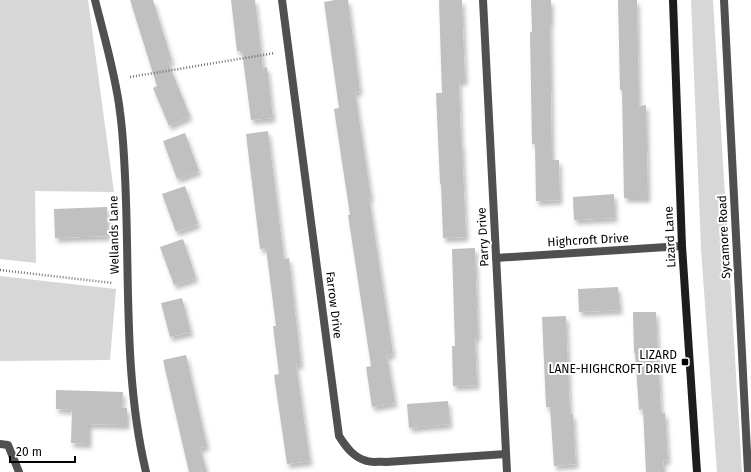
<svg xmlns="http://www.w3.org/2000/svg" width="751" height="472" viewBox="0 0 751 472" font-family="'Fira Sans',sans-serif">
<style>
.green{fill:#d7d7d7}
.building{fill:#c0c0c0;filter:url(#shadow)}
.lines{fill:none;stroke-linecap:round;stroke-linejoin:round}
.path{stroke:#727272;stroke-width:2.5;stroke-dasharray:1 2;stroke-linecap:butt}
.lane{stroke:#505050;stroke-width:8}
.street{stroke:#505050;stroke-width:8}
.secondary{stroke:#1d1d1d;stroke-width:8}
.poi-dot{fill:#000;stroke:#fff;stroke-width:1.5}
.labels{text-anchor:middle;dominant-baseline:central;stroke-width:4;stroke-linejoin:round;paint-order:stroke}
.street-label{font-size:12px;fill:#000;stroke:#fff}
.poi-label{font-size:12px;fill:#000;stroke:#fff;text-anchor:end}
</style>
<defs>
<filter id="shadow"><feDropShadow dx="2.5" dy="4.5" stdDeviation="2" flood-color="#0004"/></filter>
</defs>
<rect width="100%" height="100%" fill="#fff"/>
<g class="green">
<path d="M0,0H88L114,192L35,191L36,263L0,259Z"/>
<path d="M691,0H713L742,472H717L701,249Z"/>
<path d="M0,276L116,289L110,360L0,361Z"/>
</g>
<g class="building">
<path d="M130,0H153L172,61L168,62L190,116L169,126L153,88L157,86Z"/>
<path d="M231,0H255L263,68L267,67L273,118L251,120L242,51H237Z"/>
<path d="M335,0H348L360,91L355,92L371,197L369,198L393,354L387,355L395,403L372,407L366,367L371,366L348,215H350L334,109L339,108L324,2Z"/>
<path d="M439,0H462L465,81H459L461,143H462L466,237L443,238L441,184H440L436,93H442Z"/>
<path d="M531,0H551V22H550L552,160H559L560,200L536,201L535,144H532L530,32H532Z"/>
<path d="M618,0H637L639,106L646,105L648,198H624L622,90H620Z"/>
<path d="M268,131L284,259L289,258L301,364L296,365L310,461L287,464L274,375L279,374L273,326H276L266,248L260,249L246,134Z"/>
<path d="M185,133L199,171L177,179L163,141Z"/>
<path d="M185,186L198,224L176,232L162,194Z"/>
<path d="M614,194L615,218L574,220L573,197Z"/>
<path d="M107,207L108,236L55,238L54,209Z"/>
<path d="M183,239L196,278L174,285L160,247Z"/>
<path d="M475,248L478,337H475L477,385L453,386L452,346H455L452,249Z"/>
<path d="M618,287L620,310L579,312L578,289Z"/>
<path d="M182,298L191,332L170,337L161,303Z"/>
<path d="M633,312H656L661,413H665L668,460L663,461L664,472H646L643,409L639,410L635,353H634Z"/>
<path d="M566,316L570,414H573L576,464L554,466L550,407H546L542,317Z"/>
<path d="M186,355L207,446L200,448L207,472H189L163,360Z"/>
<path d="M56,390L123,392L122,408H127V425L89,424V444L71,443L72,410L56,409Z"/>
<path d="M448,401L450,424L409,428L407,404Z"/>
</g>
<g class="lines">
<g class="path">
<path d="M130,77L275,53"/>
<path d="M0,270L113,283"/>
</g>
<path class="lane" d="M0,444L8,445L19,472"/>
<g class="street">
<path d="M95,0C104,36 116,76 120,112C123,133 124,155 125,176C130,274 123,376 146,472"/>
<path d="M282,0L339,436C346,447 354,458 367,461C373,463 380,461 386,462L506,454"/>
<path d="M483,0L507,472"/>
<path d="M724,0L748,472"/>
<path d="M496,258L682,246"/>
</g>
<path class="secondary" d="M673,0L682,246L697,472"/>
</g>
<rect class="poi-dot" x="681" y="358" width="8" height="8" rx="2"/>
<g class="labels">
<g class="street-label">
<text transform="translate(114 235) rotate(-91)">Wellands Lane</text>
<text transform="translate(483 237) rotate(-93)">Parry Drive</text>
<text transform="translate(670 237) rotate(-93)">Lizard Lane</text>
<text transform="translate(724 237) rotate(-93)">Sycamore Road</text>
<text transform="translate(588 240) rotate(-3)">Highcroft Drive</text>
<text transform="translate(334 305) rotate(83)">Farrow Drive</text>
</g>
<g class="poi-label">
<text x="677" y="355">LIZARD<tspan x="677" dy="14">LANE-HIGHCROFT DRIVE</tspan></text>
</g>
</g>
<path d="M10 456v6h65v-6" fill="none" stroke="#000000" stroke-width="2"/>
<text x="16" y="456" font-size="12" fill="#000000" stroke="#ffffff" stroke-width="3" paint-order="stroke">20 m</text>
</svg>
